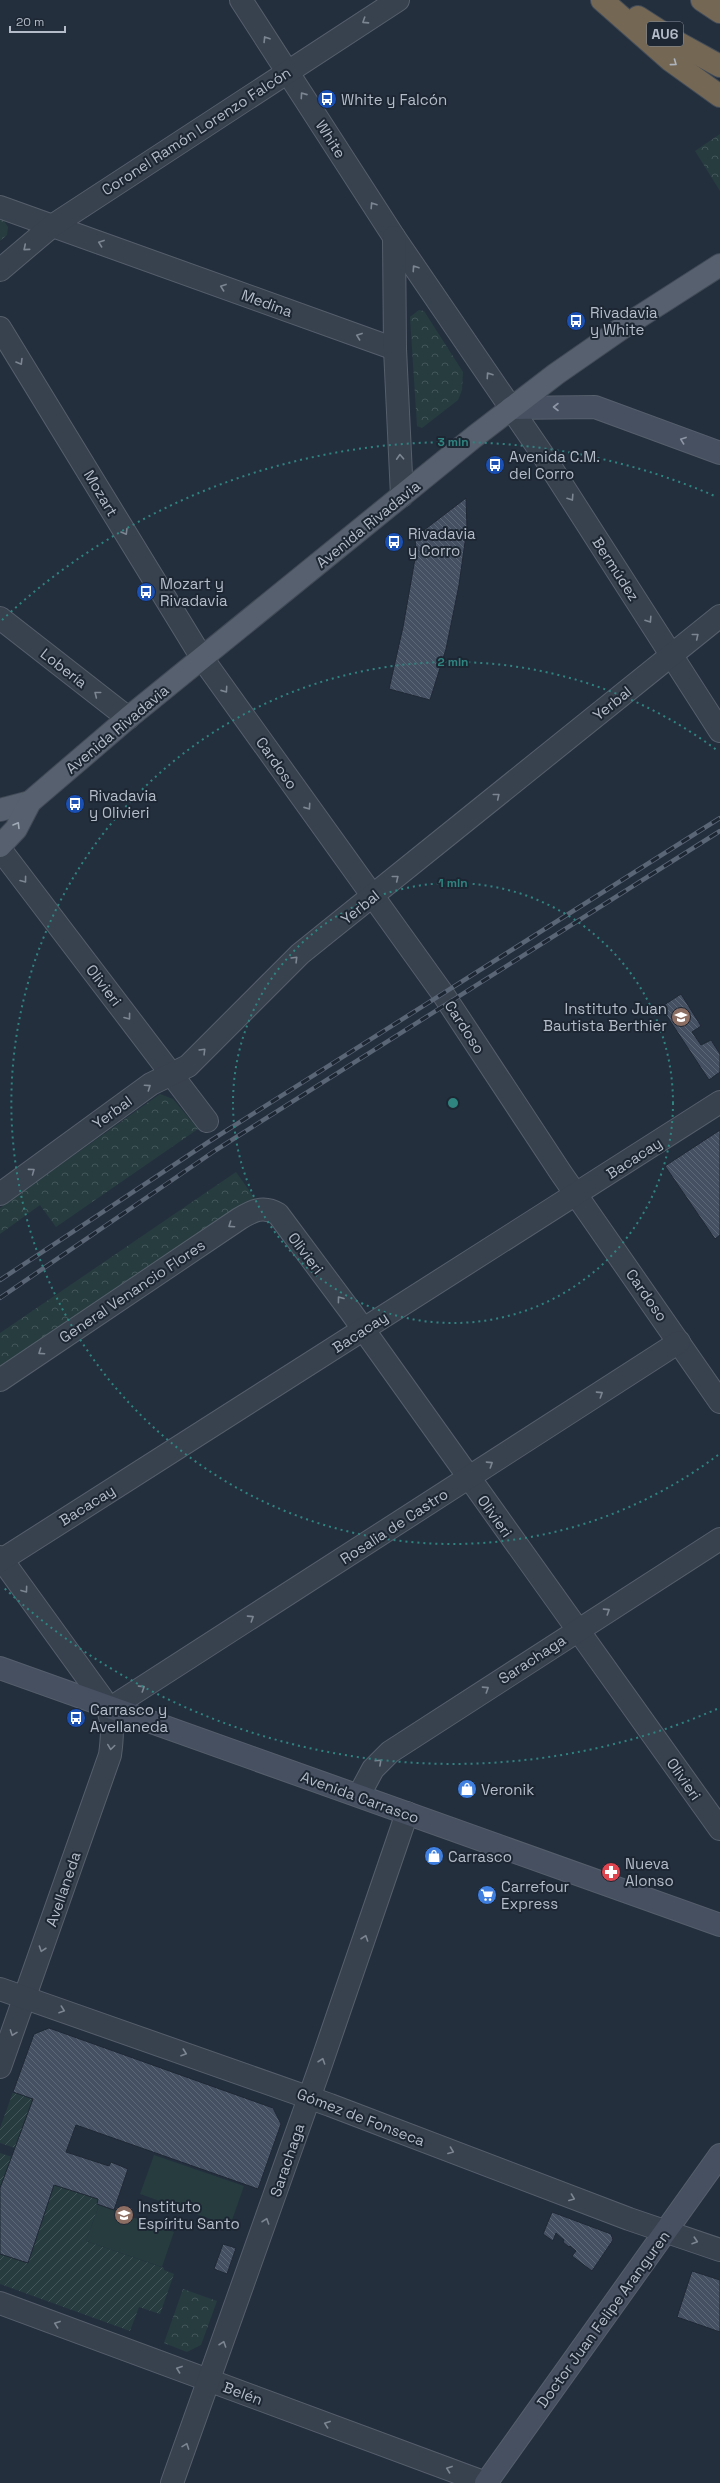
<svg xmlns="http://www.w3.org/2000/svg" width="720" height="2483" viewBox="0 0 720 2483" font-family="'Space Grotesk',sans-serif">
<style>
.park{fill:url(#park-crowns)}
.garden{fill:url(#garden-furrows)}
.pitch{fill:#263c3f}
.building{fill:url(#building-back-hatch);stroke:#1f2835}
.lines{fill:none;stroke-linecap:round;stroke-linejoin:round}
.street-casing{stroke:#565f6c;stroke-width:24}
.secondary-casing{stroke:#565f6c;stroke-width:24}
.primary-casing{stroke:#414a57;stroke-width:24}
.highway-casing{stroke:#434c59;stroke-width:24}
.street{stroke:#38414e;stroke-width:22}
.secondary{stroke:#465061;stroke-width:22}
.primary{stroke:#56606e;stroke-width:22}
.highway{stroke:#746855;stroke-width:22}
.rail-casing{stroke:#5a6575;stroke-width:4.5}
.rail{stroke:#1d2633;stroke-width:3;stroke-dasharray:9;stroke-linecap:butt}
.oneway{stroke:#7c8592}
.oneway2{stroke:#aeb4bd}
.oneway3{stroke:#8e96a5}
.oneway4{stroke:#a1aab7}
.ring{fill:none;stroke:#308480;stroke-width:2;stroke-dasharray:2 4}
.labels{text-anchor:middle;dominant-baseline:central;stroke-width:4;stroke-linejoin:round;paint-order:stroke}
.shield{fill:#1d2633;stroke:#878f9c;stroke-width:1}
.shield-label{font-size:14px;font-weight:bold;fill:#b4bcc9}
.poi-label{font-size:15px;fill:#b4bcc9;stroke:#1d2633;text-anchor:start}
.street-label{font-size:15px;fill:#b4bcc9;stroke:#1d2633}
.centre{fill:#308480;stroke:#1d2633;stroke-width:2}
.ring-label{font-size:12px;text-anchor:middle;font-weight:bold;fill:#308480;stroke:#1d2633;stroke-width:4;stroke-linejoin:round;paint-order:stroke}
</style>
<defs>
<pattern id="park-crowns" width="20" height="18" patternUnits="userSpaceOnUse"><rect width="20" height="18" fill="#263c3f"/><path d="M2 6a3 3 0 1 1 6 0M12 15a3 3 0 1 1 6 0" fill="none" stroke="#435659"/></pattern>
<pattern id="garden-furrows" width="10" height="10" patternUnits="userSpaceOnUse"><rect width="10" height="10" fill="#263c3f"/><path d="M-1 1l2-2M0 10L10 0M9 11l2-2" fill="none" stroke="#435659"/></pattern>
<pattern id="building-back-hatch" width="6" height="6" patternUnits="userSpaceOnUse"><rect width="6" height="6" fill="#455162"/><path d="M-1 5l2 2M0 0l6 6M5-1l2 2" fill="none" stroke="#5d6877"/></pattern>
</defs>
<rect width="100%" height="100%" fill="#242f3e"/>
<g class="park">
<path d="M720,134V191L695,151Z"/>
<path d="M0,215L8,227L7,235L0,241Z"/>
<path d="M419,310L424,311L463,372L462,390L458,400L422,428L417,426L410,317Z"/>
<path d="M160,1094L173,1099L198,1129L56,1227L40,1205L0,1234V1208Z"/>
<path d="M236,1172L256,1200L0,1369V1333Z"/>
<path d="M183,2289L217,2301L201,2345L187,2352L164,2343Z"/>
</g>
<g class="garden">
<path d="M13,2092L33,2099L15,2148L0,2143V2128Z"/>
<path d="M0,2153L12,2157L0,2188Z"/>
<path d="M54,2185L98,2199L97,2204L99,2205L86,2241L164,2268V2270L174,2274L160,2314L139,2307L130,2331L0,2284V2254L28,2263Z"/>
</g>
<g class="pitch">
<path d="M154,2155L244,2186L230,2226L140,2194Z"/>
<path d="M99,2205L174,2232L162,2267L86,2241Z"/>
</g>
<g class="building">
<path d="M466,498L467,528L459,585L446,649L430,700L389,689L403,627L416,553L415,537Z"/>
<path d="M681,994L701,1026L692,1032L701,1045L711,1040L720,1054V1072L709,1080L661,1007Z"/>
<path d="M720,1130V1235L715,1239L665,1166Z"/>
<path d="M49,2028L273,2108L281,2124L258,2189L76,2125L66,2152L109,2166L111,2162L128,2169L114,2210L97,2204L98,2199L54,2185L28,2263L0,2254V2188L33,2099L13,2092L34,2034Z"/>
<path d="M552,2212L611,2234L613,2240L592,2271L572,2256L576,2251L570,2246L569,2247L563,2242L564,2240L556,2233L553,2241L543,2234Z"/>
<path d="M223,2244L236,2248L227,2274L214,2269Z"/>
<path d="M692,2271L720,2280V2332L677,2317Z"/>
</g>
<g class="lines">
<defs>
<g id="street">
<path d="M241,0L394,237L543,455L720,731"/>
<path d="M0,207L395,349"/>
<path d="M394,237L395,349L402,496"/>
<path d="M0,270L52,226L398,0"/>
<path d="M0,328L202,658L443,994L561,1173L720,1402"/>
<path d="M0,618L128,718"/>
<path d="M0,849L207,1121"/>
<path d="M0,1194L151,1084L188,1066L300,954L720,616"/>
<path d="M0,1380L239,1219C252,1211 263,1205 278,1214L351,1312L720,1829"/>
<path d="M0,1557L102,1698C114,1717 113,1733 110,1755L0,2067"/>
<path d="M0,1561L720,1102"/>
<path d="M109,1709L679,1342"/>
<path d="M359,1795L373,1769L390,1752L720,1539"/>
<path d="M0,1989L330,2105L629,2219L720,2250"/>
<path d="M0,2303L486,2483"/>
<path d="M172,2483L319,2070L407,1813"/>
</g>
<g id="secondary">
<path d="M511,408L595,407L720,453"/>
<path d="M0,1668L720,1925"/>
<path d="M486,2483L720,2155"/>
</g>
<g id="primary">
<path d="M0,810L30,802"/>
<path d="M0,846L16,829L30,802L128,718L474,437L556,374L628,324L720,265"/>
</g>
<g id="highway">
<path d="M602,0L670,60L720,96"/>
<path d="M702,0L720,12"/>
<path d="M638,17L680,44L720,66"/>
</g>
</defs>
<use href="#street" class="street-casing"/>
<use href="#secondary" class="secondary-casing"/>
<use href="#primary" class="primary-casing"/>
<use href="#highway" class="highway-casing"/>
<use href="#street" class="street"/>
<use href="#secondary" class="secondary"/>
<use href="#primary" class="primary"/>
<use href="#highway" class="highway"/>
<defs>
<g id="rail">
<path d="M0,1280L210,1141L720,818"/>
<path d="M0,1298L216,1150L720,831"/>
</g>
</defs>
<use href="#rail" class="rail-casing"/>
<use href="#rail" class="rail"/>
</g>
<defs><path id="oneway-chevron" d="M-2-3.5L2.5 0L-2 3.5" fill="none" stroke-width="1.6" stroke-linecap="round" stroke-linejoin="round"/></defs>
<g class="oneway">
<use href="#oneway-chevron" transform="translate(365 21) rotate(147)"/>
<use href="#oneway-chevron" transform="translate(266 39) rotate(-122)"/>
<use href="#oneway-chevron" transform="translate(303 95) rotate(-125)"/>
<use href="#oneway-chevron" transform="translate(373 205) rotate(-123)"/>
<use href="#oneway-chevron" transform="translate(101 243) rotate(-160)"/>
<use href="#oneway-chevron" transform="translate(26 248) rotate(140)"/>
<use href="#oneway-chevron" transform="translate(415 268) rotate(-124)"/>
<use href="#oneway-chevron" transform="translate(223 287) rotate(-160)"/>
<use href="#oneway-chevron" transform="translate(359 336) rotate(-160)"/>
<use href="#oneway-chevron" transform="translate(20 362) rotate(59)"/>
<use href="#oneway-chevron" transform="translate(489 375) rotate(-124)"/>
<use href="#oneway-chevron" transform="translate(400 457) rotate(-93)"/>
<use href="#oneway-chevron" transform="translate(571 498) rotate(57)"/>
<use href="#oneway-chevron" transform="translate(125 532) rotate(59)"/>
<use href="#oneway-chevron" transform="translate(649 620) rotate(57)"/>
<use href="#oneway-chevron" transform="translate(696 636) rotate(-39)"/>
<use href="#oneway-chevron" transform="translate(225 690) rotate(55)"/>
<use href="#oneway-chevron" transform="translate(97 694) rotate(-142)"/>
<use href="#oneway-chevron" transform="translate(497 796) rotate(-39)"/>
<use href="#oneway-chevron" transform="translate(308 807) rotate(55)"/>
<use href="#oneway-chevron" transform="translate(396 878) rotate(-39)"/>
<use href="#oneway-chevron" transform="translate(24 880) rotate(53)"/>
<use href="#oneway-chevron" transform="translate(295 959) rotate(-45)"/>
<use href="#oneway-chevron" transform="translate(128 1017) rotate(53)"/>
<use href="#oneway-chevron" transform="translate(203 1051) rotate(-45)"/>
<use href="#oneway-chevron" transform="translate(148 1087) rotate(-34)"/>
<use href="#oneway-chevron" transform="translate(32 1171) rotate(-36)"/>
<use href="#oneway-chevron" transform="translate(231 1225) rotate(146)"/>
<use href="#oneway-chevron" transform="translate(340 1299) rotate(-127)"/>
<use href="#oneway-chevron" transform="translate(41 1352) rotate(146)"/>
<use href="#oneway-chevron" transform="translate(600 1394) rotate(-33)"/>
<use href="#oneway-chevron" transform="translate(490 1464) rotate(-33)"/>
<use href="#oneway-chevron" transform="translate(25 1590) rotate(54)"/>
<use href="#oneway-chevron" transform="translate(607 1611) rotate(-33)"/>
<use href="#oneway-chevron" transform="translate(251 1618) rotate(-33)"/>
<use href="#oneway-chevron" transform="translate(142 1688) rotate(-33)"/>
<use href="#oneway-chevron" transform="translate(486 1689) rotate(-33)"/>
<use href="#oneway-chevron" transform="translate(111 1747) rotate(98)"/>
<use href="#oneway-chevron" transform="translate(379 1762) rotate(-43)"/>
<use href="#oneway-chevron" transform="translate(365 1938) rotate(-71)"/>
<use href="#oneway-chevron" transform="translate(42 1949) rotate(109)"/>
<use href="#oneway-chevron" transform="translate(62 2010) rotate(19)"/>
<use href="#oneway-chevron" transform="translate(13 2033) rotate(110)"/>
<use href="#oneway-chevron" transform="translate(184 2053) rotate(19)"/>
<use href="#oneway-chevron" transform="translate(322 2061) rotate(-71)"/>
<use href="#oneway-chevron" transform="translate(451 2151) rotate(21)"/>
<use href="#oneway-chevron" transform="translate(572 2198) rotate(21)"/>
<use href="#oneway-chevron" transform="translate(266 2221) rotate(-71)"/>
<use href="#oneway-chevron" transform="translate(695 2241) rotate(18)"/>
<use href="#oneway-chevron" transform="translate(57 2324) rotate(-160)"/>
<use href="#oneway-chevron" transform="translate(223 2344) rotate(-71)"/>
<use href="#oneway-chevron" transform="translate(179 2369) rotate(-160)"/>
<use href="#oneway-chevron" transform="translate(327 2424) rotate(-160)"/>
<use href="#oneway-chevron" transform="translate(186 2446) rotate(-70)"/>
<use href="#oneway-chevron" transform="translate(449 2469) rotate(-160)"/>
</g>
<use class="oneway2" href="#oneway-chevron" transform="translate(674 63) rotate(36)"/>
<g class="oneway3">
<use href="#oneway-chevron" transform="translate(556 407) rotate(180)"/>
<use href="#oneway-chevron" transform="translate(683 440) rotate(-160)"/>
</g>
<use class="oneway4" href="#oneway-chevron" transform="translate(17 825) rotate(-59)"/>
<g class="ring">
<circle cx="453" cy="1103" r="220"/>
<path d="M718 1455A441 441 0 1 1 718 751"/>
<path d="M717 1709A661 661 0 0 1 2 1586M2 620A661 661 0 0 1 717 497"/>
</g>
<defs>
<symbol id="bus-disc" viewBox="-11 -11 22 22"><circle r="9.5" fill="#1a4fb4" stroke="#1d2633"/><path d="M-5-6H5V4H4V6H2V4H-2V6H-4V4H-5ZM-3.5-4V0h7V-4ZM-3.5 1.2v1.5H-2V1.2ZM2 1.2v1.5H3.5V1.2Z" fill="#fff"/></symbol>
<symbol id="school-disc" viewBox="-11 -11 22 22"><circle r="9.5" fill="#8d6e63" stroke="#1d2633"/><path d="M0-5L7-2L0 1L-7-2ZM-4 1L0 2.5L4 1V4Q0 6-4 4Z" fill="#fff"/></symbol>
<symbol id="shop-disc" viewBox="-11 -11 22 22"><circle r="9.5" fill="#3f7fe0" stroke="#1d2633"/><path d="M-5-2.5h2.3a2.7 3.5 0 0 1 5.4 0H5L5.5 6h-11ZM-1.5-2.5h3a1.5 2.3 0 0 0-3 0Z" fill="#fff"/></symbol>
<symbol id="pharmacy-disc" viewBox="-11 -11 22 22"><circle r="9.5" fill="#e0444e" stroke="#1d2633"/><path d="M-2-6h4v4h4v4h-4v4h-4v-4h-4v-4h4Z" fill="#fff"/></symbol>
<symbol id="supermarket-disc" viewBox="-11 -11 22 22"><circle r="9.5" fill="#3f7fe0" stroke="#1d2633"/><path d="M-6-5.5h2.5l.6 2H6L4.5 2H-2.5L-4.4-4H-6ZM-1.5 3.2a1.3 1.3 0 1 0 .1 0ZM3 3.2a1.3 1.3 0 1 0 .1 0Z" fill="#fff"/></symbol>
</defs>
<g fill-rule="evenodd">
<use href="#bus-disc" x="316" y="88" width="22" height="22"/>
<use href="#bus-disc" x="565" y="310" width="22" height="22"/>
<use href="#bus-disc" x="484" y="454" width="22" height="22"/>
<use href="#bus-disc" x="383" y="531" width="22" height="22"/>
<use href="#bus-disc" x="135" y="581" width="22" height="22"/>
<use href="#bus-disc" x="64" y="793" width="22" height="22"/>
<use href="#school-disc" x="670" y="1006" width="22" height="22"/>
<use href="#bus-disc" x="65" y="1707" width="22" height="22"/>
<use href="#shop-disc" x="456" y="1778" width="22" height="22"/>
<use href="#shop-disc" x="423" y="1845" width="22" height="22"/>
<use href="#pharmacy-disc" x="600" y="1861" width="22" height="22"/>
<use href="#supermarket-disc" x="476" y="1884" width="22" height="22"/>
<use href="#school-disc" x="113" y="2204" width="22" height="22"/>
</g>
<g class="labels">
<rect class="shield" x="647" y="22" width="36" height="24" rx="3"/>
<g class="shield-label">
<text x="665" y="34">AU6</text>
</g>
<g class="poi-label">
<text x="341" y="99">White y Falcón</text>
<text x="590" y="312">Rivadavia<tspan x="590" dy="17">y White</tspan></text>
<text x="509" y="456">Avenida C.M.<tspan x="509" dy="17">del Corro</tspan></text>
<text x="408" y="533">Rivadavia<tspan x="408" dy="17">y Corro</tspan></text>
<text x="160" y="583">Mozart y<tspan x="160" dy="17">Rivadavia</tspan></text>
<text x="89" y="795">Rivadavia<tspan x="89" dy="17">y Olivieri</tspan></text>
<text x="667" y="1008" text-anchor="end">Instituto Juan<tspan x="667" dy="17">Bautista Berthier</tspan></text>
<text x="90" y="1709">Carrasco y<tspan x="90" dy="17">Avellaneda</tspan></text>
<text x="481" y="1789">Veronik</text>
<text x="448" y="1856">Carrasco</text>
<text x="625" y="1863">Nueva<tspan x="625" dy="17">Alonso</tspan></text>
<text x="501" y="1886">Carrefour<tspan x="501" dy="17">Express</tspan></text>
<text x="138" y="2206">Instituto<tspan x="138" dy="17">Espíritu Santo</tspan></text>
</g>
<g class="street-label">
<text transform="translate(196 131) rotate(-33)">Coronel Ramón Lorenzo Falcón</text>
<text transform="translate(331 139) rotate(57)">White</text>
<text transform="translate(267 303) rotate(20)">Medina</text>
<text transform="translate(101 493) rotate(59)">Mozart</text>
<text transform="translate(368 524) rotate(-39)">Avenida Rivadavia</text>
<text transform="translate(616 569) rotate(57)">Bermúdez</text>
<text transform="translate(64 668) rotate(38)">Lobería</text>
<text transform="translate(612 703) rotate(-39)">Yerbal</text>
<text transform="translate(117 729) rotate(-40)">Avenida Rivadavia</text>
<text transform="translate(277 763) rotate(55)">Cardoso</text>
<text transform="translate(360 907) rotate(-39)">Yerbal</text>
<text transform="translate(104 985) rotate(53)">Olivieri</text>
<text transform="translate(465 1027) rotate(57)">Cardoso</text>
<text transform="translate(112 1112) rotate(-36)">Yerbal</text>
<text transform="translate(634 1158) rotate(-33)">Bacacay</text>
<text transform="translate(306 1253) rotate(53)">Olivieri</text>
<text transform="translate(132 1291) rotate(-34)">General Venancio Flores</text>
<text transform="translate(647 1295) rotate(55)">Cardoso</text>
<text transform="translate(360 1332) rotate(-33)">Bacacay</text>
<text transform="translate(87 1505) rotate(-32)">Bacacay</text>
<text transform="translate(495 1516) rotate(54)">Olivieri</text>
<text transform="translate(394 1526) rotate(-33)">Rosalia de Castro</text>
<text transform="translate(532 1659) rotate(-33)">Sarachaga</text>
<text transform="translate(684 1779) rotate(55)">Olivieri</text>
<text transform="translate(360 1797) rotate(20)">Avenida Carrasco</text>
<text transform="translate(63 1889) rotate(-71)">Avellaneda</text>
<text transform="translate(361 2117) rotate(21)">Gómez de Fonseca</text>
<text transform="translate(287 2160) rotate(-71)">Sarachaga</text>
<text transform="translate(603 2319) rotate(-54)">Doctor Juan Felipe Aranguren</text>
<text transform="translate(243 2393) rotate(20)">Belén</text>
</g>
</g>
<circle cx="453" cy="1103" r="6" class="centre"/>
<g class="ring-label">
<text x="453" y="446">3 min</text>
<text x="453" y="666">2 min</text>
<text x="453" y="887">1 min</text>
</g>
<path d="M10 26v6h55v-6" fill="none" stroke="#b4bcc9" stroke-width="2"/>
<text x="16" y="26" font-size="12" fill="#b4bcc9" stroke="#1d2633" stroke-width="3" paint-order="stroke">20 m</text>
</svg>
